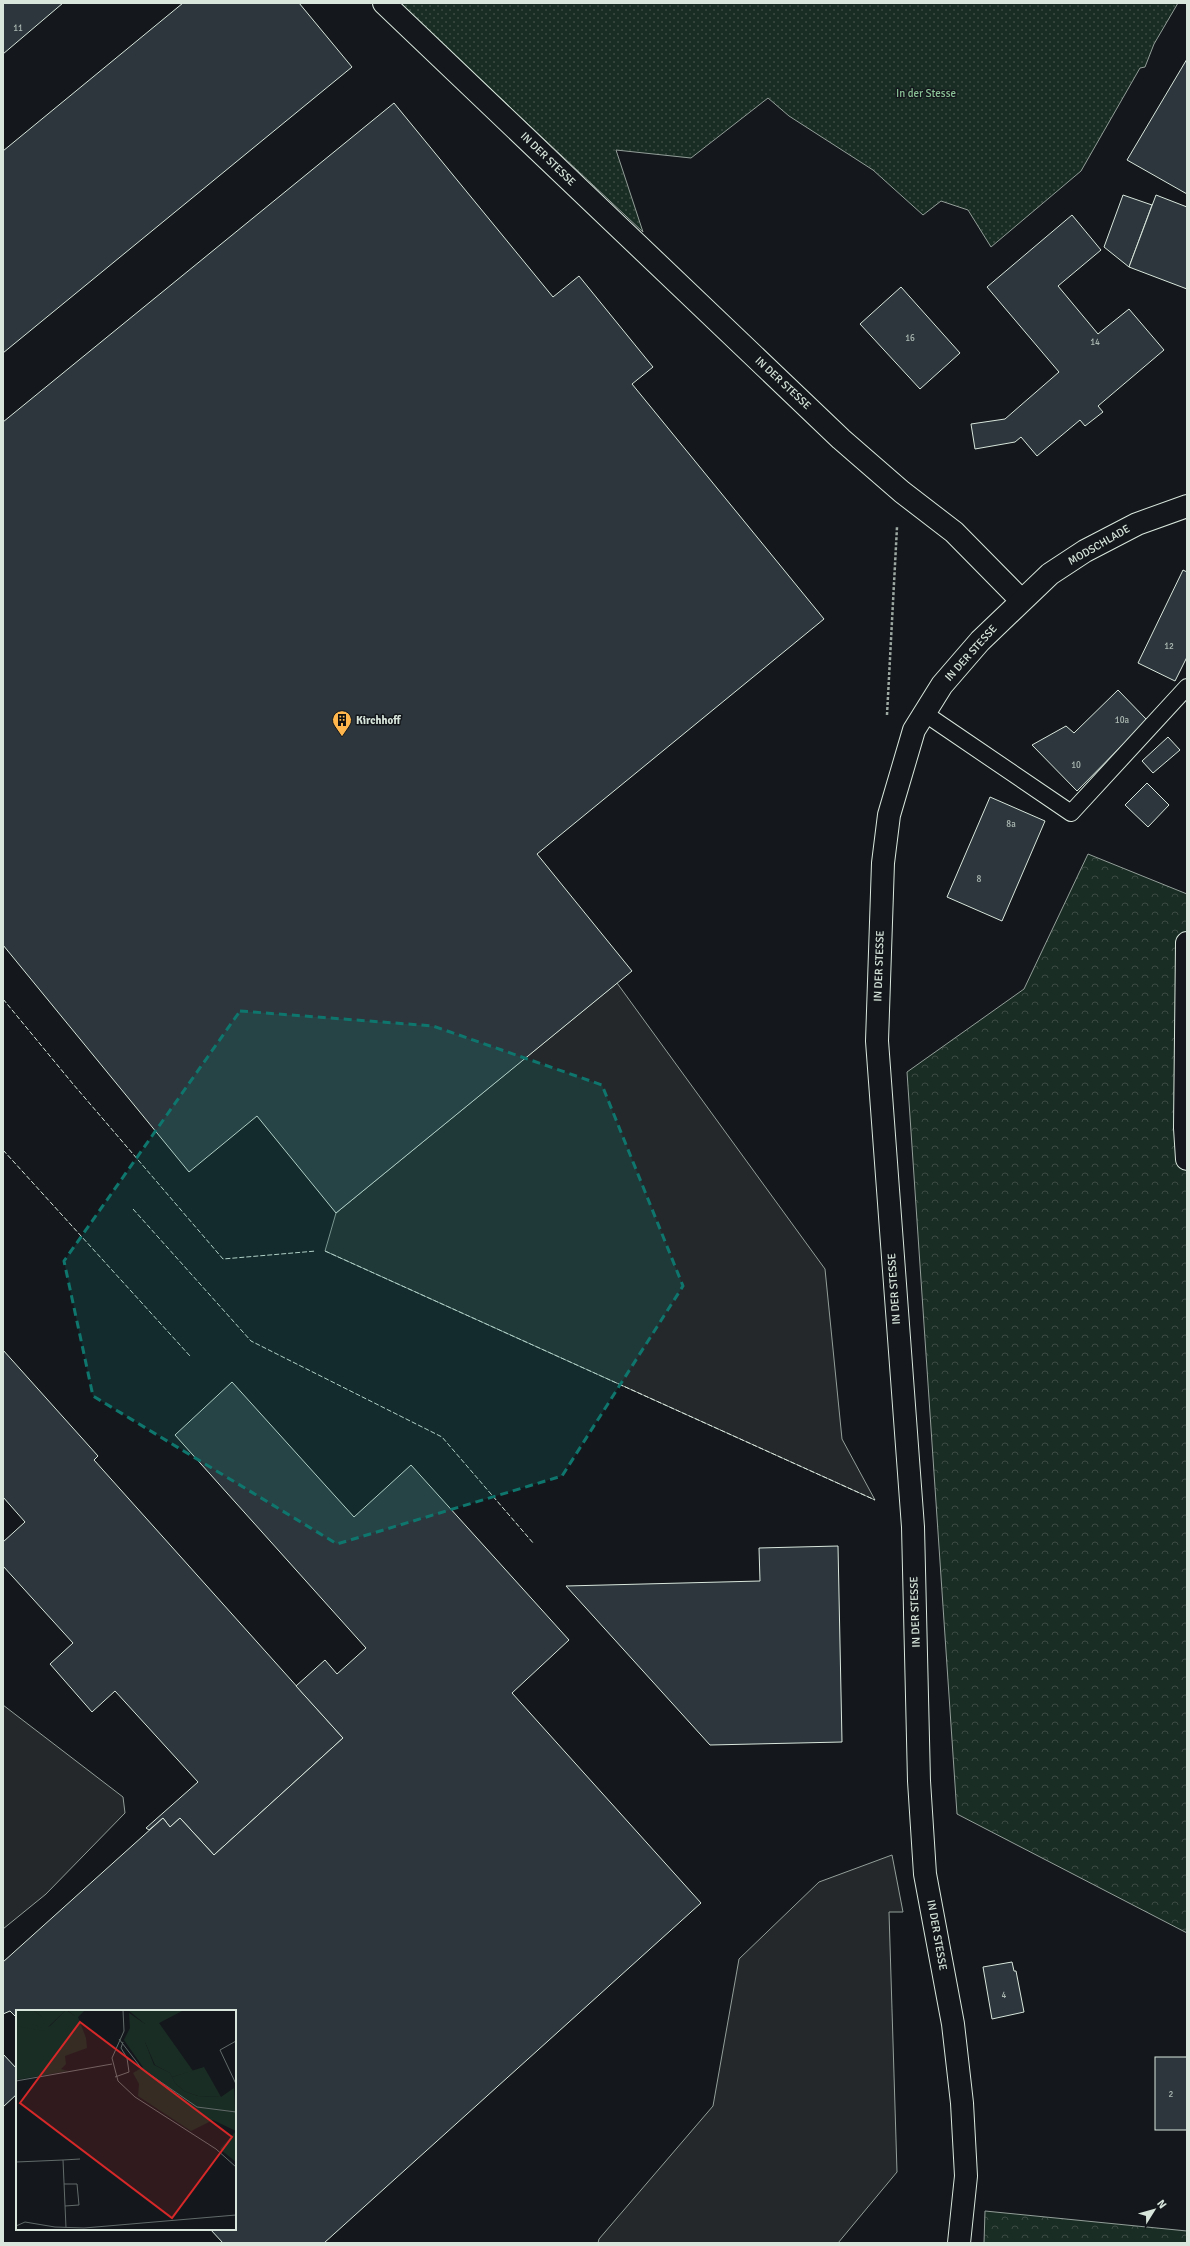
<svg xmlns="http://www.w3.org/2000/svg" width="1190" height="2246" viewBox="0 0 1190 2246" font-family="Signika,sans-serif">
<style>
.grass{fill:url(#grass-dots);stroke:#939e99}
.forest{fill:url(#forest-crowns);stroke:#939e99}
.parking{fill:#24282b;stroke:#939e99}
.building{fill:#2c363c;stroke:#d8e6dc}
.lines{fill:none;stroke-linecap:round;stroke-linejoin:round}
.lane-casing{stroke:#d8e6dc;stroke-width:18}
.street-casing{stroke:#d8e6dc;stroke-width:24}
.path{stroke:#9da8a2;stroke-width:2.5;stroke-dasharray:3 2;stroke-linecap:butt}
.lane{stroke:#14181c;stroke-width:16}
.street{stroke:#14181c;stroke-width:22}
.fence{stroke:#d8e6dc;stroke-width:1;stroke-dasharray:5 2;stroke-linecap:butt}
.marked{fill:#0f766e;fill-opacity:0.2;stroke:#0f766e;stroke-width:3;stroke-dasharray:8 5;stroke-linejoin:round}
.labels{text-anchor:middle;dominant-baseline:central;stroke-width:3;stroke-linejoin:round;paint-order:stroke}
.number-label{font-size:9px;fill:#adbab4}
.park-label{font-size:11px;fill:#8ac095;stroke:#14181c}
.street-label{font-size:11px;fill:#d8e6dc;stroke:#14181c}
.poi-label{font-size:11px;font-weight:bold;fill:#d8e6dc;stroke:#14181c;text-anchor:start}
.inset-road{fill:none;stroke:#626a69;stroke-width:1}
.view{fill:#d62828;fill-opacity:0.15;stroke:#d62828;stroke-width:2}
.inset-edge{fill:none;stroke:#d8e6dc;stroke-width:2}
</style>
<defs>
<pattern id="grass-dots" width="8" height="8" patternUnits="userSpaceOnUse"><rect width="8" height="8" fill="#1a2d24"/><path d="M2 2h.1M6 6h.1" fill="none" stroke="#3b4b43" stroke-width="1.8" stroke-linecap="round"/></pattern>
<pattern id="forest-crowns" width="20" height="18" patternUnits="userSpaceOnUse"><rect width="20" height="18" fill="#1a2d24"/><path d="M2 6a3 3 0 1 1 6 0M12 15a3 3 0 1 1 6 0" fill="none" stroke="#3b4b43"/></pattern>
</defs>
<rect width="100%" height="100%" fill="#14181c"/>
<path class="grass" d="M399,3H1178L1154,44L1145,67L1140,68L1081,171L991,247L968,210L941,201L923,215L873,170L789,116L768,98L691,158L616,150L643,232Z"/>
<g class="forest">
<path d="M1088,854L1187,894V1933L957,1814L907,1072L1024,989Z"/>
<path d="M985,2211L1187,2231V2243H984Z"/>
</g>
<g class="parking">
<path d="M617,983L825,1269L842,1439L875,1500L325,1251L336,1213Z"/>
<path d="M3,1705L123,1797L125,1813L46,1894L3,1929Z"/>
<path d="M892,1855L903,1912H889L897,2172L838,2243H598L599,2239L713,2106L739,1959L819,1882Z"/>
</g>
<g class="building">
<path d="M3,3H63L3,54Z"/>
<path d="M183,3H299L352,67L3,353V151Z"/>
<path d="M1187,59V194L1127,160Z"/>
<path d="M394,103L553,297L579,276L653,367L632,384L824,619L537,854L632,971L336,1213L257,1116L189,1172L3,945V422Z"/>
<path d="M1123,195L1152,205L1129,267L1104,247Z"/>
<path d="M1156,195L1187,207V289L1129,267Z"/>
<path d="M1072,215L1101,250L1058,286L1098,334L1129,309L1164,350L1098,406L1103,412L1085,426L1080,420L1037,456L1021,437L1015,442L975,449L971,424L1005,419L1059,372L987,287Z"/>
<path d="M901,287L960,353L920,389L860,324Z"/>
<path d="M1183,570L1187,572V657L1175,681L1138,663Z"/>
<path d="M1118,690L1147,720L1077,791L1032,745L1066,726L1074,733Z"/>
<path d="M1168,737L1180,750L1153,773L1142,761Z"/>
<path d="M1147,783L1169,805L1148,827L1125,805Z"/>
<path d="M990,797L1045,821L1002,921L947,897Z"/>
<path d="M3,1350L98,1456L94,1460L343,1738L214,1855L180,1818L170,1827L163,1818L149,1830L146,1828L198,1782L115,1691L92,1712L50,1664L73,1643L3,1566V1542L25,1522L3,1497Z"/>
<path d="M232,1382L354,1517L411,1465L569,1640L512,1693L701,1903L324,2243H223L210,2229H235V2011H17V2018L10,2011L3,2014V1962L163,1818L170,1827L180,1818L214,1855L343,1738L296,1686L325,1660L337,1674L366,1648L175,1435Z"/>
<path d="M838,1546L842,1742L710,1745L566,1586L760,1581L759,1548Z"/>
<path d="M1012,1962L1014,1971H1016L1024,2012L992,2019L983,1967Z"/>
<path d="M3,2054L17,2069V2094L3,2107Z"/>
<rect x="1155" y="2057" width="32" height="73"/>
</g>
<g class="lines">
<defs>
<path id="lane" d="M924,713L1071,813L1187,687"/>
<g id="street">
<path d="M384,3L841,439L902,492L954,532L1021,600"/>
<path d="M1187,943L1185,1128L1187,1159"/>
<path d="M959,2243L966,2176L962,2103L953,2024L925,1874L919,1781L913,1527L877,1041L883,863L889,815L914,730L942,685L980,641L1050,574L1085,551L1137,524L1187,506"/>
</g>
</defs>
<use href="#lane" class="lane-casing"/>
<use href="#street" class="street-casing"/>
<path class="path" d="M887,715L897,527"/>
<use href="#lane" class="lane"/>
<use href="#street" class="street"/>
<g class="fence">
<path d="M3,999L73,1084L223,1259L316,1251"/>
<path d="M3,1150L190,1356"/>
<path d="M133,1209L251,1341L442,1437L534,1544"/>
<path d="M325,1251L875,1500"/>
</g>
</g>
<path class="marked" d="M240,1011L433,1026L602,1085L683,1286L562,1476L337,1544L93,1396L64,1261Z"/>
<defs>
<symbol id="building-pin" viewBox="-11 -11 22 30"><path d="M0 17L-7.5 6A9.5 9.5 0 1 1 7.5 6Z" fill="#ffb74d" stroke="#14181c"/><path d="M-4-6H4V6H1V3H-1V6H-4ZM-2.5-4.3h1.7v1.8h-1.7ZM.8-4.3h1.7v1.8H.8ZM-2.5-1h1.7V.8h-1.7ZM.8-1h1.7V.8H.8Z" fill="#111"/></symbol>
</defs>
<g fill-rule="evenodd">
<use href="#building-pin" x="331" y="709" width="22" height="30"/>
</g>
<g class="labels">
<g class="number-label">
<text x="18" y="28">11</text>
<text x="910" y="338">16</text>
<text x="1095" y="342">14</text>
<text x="1169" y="646">12</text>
<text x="1122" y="720">10a</text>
<text x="1076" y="765">10</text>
<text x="1011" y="824">8a</text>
<text x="979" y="879">8</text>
<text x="1004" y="1995">4</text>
<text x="1171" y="2094">2</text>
</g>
<g class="park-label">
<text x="926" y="93">In der Stesse</text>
</g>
<g class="street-label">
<text transform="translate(548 159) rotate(44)">IN DER STESSE</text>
<text transform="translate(783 383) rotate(43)">IN DER STESSE</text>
<text transform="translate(1099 545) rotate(-30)">MODSCHLADE</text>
<text transform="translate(971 653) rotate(-48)">IN DER STESSE</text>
<text transform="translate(879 966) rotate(-88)">IN DER STESSE</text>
<text transform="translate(894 1289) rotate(-94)">IN DER STESSE</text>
<text transform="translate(915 1612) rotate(-92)">IN DER STESSE</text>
<text transform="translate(937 1935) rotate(80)">IN DER STESSE</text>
</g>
<g class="poi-label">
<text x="356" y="720">Kirchhoff</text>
</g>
</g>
<g transform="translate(16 2010)">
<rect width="220" height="220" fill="#14181c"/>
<path d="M0,0L26,7L17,0H50L32,17L59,6L51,0H69L62,7L70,28L71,38L49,46L50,54L45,59L52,61L0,70ZM112,0H168L143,13L177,61L156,67L154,63L139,55L129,32V14Z" fill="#1a2d24"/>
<path d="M1,0H17L26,7L29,15L27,18L19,15ZM50,0L59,6L48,24H6L0,30V16L29,21ZM113,3L129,14V32L138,55L154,63L159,73L168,81L182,86L205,87L218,78L220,121L197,110L175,121L122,86L123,74L117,63L127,57L108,30L114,18ZM220,121V152L204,139Z" fill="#1a2d24"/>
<path d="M188,57L205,87L182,86L168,81L159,73L156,67Z" fill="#1a2d24"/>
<path class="inset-road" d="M107,0L108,21L96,48L102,71L119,87L200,139L220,157M103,29L126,59L181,97L220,102M220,31L204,40L220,74M99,67L113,62L111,48L105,38L107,32M0,71L96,54M0,152L47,150M48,174H61L63,195L49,196M0,216L9,212L39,217L68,218L220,205M50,218L47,150L64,149"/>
<path class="view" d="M64,12L216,127L156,208L4,93Z"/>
<rect width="220" height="220" class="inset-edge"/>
</g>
<rect width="1190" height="2246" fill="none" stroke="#d8e6dc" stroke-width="8"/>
<g transform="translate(1154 2210) rotate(53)" stroke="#14181c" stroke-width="3" paint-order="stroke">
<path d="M0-3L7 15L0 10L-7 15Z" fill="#d8e6dc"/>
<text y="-6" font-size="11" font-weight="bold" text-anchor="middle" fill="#d8e6dc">N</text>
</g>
</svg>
